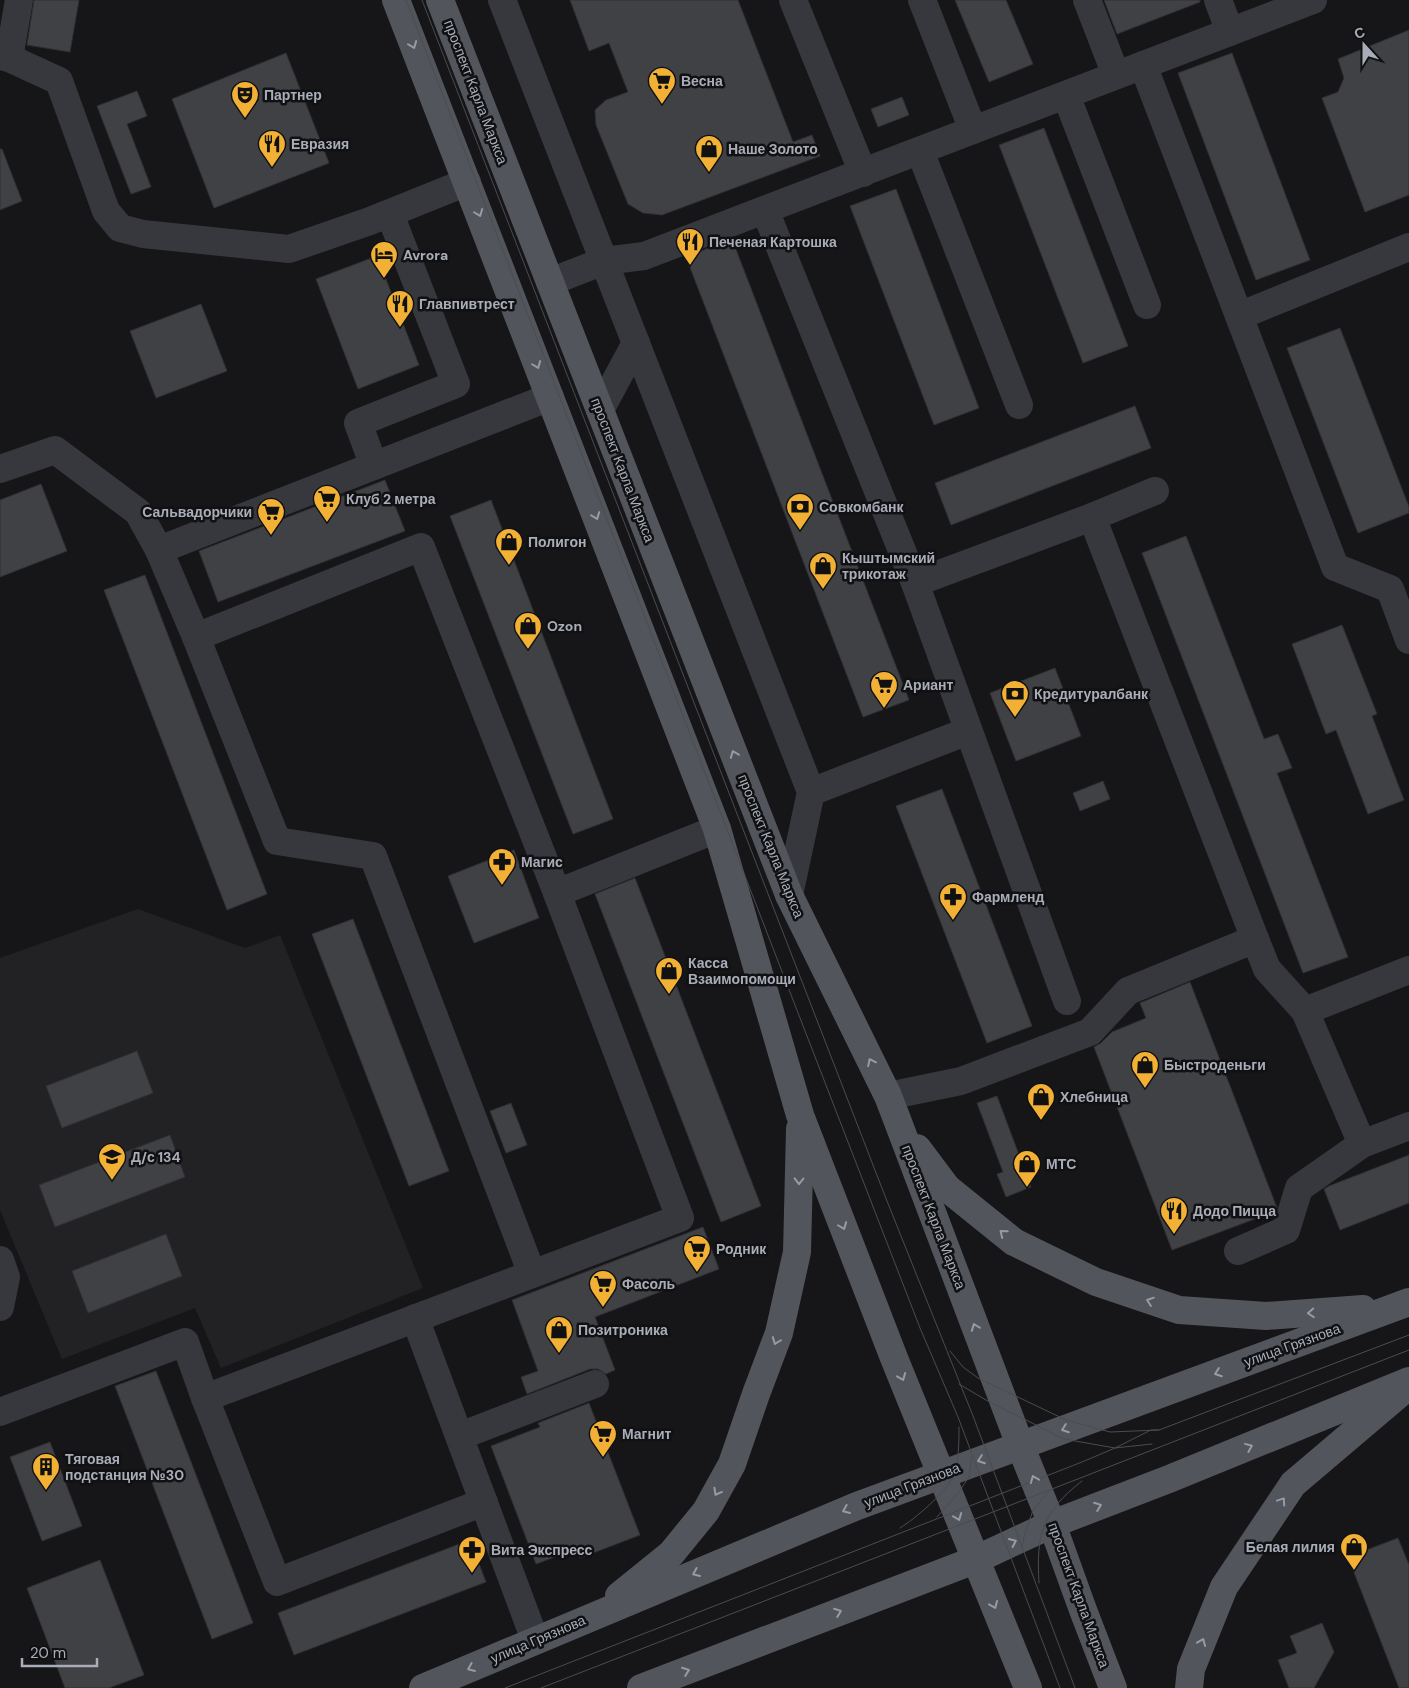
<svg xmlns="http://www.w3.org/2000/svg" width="1409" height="1688" viewBox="0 0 1409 1688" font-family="'DM Sans',sans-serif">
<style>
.built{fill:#222225}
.building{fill:#404145;stroke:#303034}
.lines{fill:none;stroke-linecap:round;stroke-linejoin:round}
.minor{stroke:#37383d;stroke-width:28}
.major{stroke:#53555c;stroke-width:28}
.tram{stroke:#4a4c52;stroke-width:1}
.oneway{stroke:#979ba6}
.labels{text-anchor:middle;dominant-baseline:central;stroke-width:5;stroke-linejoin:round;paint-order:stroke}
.poi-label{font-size:14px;font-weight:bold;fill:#a8adb8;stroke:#111113;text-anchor:start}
.street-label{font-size:14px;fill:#a8adb8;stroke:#111113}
</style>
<rect width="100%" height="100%" fill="#161618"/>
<path class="built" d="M138,909L245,948L280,935L423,1288L221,1368L195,1308L62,1359L0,1210V958Z"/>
<g class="building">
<path d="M34,0H79L70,52L27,45Z"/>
<path d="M570,0H738L793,142L812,135L820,156L662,215L643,213L628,204L596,125L595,110L606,100L628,92L609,43L589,51Z"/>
<path d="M955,0H1006L1033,64L989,82Z"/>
<path d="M1104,0H1200V2L1117,34Z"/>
<path d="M1409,30V195L1365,212L1322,98L1338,92L1344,78L1338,59Z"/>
<path d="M286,53L329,163L214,208L172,99Z"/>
<path d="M1232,53L1310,260L1256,280L1178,73Z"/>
<path d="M137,91L147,116L127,124L151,187L131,194L97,106Z"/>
<path d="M902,97L909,115L878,127L871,109Z"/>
<path d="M1044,128L1128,346L1083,363L999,145Z"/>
<path d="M0,149H2L22,201L0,210Z"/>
<path d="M896,189L979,408L934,425L850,206Z"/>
<path d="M732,239L909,700L863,717L686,257Z"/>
<path d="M377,256L419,365L358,389L316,279Z"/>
<path d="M201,304L227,371L156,398L130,331Z"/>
<path d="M1340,328L1409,507V513L1358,533L1287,348Z"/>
<path d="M1135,406L1151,448L951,525L935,483Z"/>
<path d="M385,480L405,531L218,602L199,551Z"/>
<path d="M41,484L67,551L0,577V500Z"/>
<path d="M491,500L613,819L573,834L450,516Z"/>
<path d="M1186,536L1264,739L1278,734L1292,768L1277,773L1348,957L1303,973L1142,553Z"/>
<path d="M145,575L267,894L227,910L104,590Z"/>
<path d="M1342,625L1377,714L1372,716L1404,800L1368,814L1336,730L1326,734L1292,644Z"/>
<path d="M1055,668L1081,736L1016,761L990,693Z"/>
<path d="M1103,781L1110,799L1080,811L1073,793Z"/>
<path d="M942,789L1032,1026L987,1043L896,806Z"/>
<path d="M514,850L539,918L474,943L448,876Z"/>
<path d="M635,878L761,1206L721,1222L595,894Z"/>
<path d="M353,919L449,1171L409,1186L312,934Z"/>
<path d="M1190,982L1277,1208L1276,1211L1172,1250L1094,1047L1101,1043L1112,1032L1146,1018L1140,1003Z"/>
<path d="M137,1051L153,1093L62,1128L46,1086Z"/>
<path d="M997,1096L1031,1187L1006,1197L997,1174L1003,1172L977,1103Z"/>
<path d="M511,1103L527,1145L506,1153L490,1111Z"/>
<path d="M170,1135L185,1177L55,1227L39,1185Z"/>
<path d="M1409,1155V1203L1340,1230L1324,1189L1329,1186Z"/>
<path d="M703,1227L719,1269L595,1317L615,1370L606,1374L598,1369H590L527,1394L521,1377L538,1371L512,1300Z"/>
<path d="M166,1234L182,1276L88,1313L72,1271Z"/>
<path d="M156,1371L253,1623L212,1639L115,1386Z"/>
<path d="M589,1403L640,1535L580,1558L576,1549L536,1564L491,1446L540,1427L538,1423Z"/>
<path d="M50,1442L82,1526L42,1541L10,1457Z"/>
<path d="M1398,1538L1409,1565V1688H1399L1348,1557Z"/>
<path d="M470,1540L486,1582L294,1655L278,1613Z"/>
<path d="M100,1560L144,1675L109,1688H65L27,1588Z"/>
<path d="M1322,1623L1334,1652L1314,1688H1289L1278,1660L1297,1653L1290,1636Z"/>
</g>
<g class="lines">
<g class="minor">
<path d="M502,0L811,792L789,895"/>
<path d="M793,0L863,173"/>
<path d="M922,0L973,130"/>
<path d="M1087,0L1116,75"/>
<path d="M1218,0L1230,32"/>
<path d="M0,56L9,58L59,81L106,211L120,228L143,234L289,249L370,221L467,182"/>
<path d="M9,58L19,0"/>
<path d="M1143,65L1239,316"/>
<path d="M1066,95L1147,305"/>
<path d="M920,151L1019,405"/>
<path d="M765,210L915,583L1067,1001"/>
<path d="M1409,247L1239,316L1335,567L1390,589L1409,640"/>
<path d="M550,282L604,261L644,256L1313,0"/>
<path d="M600,410L636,343"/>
<path d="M374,466L358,423L456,384L393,222L385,215"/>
<path d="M0,469L55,450L138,512L159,550L196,637L277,841L373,856L532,1274"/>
<path d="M1092,517L1155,491"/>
<path d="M159,550L550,397"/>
<path d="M915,583L1092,517L1255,939"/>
<path d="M196,637L421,547L557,893L717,829"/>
<path d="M811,792L968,731"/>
<path d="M1305,1011L1409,970"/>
<path d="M888,1096L961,1081L1090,1032L1128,991L1255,939L1267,969L1305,1011L1362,1144"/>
<path d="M1238,1251L1286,1230L1299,1188L1362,1144L1409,1126"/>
<path d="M0,1260L6,1277L0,1307"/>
<path d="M415,1318L535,1640"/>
<path d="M205,1398L680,1218L557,893"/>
<path d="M0,1412L185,1342L205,1398L277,1582L484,1502"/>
<path d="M460,1436L595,1384"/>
</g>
<g class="major">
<path d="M396,0L717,829L800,1115L894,1358L1028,1688"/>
<path d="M440,0L789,895L888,1096L898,1122L1020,1445L1052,1524L1083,1610L1113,1688"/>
<path d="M917,1148L947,1188L1014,1242L1096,1282L1179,1310L1266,1316L1363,1309"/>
<path d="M619,1596L671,1554L706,1511L732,1464L756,1394L779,1333L797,1252L800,1129"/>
<path d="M423,1688L857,1506L1409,1302"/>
<path d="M641,1688L975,1560L1052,1524L1169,1479L1409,1381"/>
<path d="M1189,1688L1191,1669L1224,1587L1293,1484L1399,1394"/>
</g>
<g class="tram">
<path d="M406,0L920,1328L958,1417L1060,1688"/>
<path d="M422,0L885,1196L973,1416L1075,1688"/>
<path d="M950,1351L963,1367L978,1378L1066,1420L1110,1432L1159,1430L1409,1335"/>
<path d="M959,1384L986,1400L1064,1439L1115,1448L1152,1444"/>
<path d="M937,1517L958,1493L969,1477L972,1456"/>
<path d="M900,1528C915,1519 945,1493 953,1477C959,1461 959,1443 959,1427"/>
<path d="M1022,1549L1024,1537L1033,1510L1049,1491"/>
<path d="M1039,1583C1036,1534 1042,1512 1082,1481"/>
<path d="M505,1688L1082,1462L1115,1448L1151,1430H1159"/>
<path d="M541,1688L1409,1350"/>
</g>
</g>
<defs><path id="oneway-chevron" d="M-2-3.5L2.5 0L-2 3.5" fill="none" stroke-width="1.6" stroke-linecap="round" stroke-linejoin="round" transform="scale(1.25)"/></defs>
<g class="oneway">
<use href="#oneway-chevron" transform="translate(413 45) rotate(69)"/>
<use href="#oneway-chevron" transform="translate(479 213) rotate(69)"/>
<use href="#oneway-chevron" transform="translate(537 365) rotate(69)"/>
<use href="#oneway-chevron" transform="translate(596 516) rotate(69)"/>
<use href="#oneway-chevron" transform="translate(734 754) rotate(-111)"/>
<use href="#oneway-chevron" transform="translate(871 1062) rotate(-116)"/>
<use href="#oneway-chevron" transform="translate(799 1181) rotate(91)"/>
<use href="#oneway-chevron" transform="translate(843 1226) rotate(69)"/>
<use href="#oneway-chevron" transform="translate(1003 1233) rotate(-141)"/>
<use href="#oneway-chevron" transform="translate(1150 1301) rotate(-161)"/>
<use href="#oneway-chevron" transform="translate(1311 1313) rotate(176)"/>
<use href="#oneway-chevron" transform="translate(975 1327) rotate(-111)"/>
<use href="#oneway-chevron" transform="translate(776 1341) rotate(111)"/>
<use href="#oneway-chevron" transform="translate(1218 1373) rotate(160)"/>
<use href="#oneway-chevron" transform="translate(902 1377) rotate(68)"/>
<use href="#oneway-chevron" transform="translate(1065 1429) rotate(160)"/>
<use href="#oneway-chevron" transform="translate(1249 1447) rotate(-22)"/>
<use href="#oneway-chevron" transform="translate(981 1460) rotate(160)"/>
<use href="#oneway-chevron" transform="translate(1034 1479) rotate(-112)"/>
<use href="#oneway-chevron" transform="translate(717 1492) rotate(119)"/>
<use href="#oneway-chevron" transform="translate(1282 1501) rotate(-56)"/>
<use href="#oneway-chevron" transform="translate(1098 1506) rotate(-21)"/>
<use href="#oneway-chevron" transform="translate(846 1510) rotate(157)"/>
<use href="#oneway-chevron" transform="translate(958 1517) rotate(69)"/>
<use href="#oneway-chevron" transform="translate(1013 1542) rotate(-25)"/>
<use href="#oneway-chevron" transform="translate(696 1573) rotate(157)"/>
<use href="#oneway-chevron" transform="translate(994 1605) rotate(67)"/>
<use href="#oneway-chevron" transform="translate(838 1612) rotate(-21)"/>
<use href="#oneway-chevron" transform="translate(1202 1642) rotate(-68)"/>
<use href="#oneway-chevron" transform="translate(471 1668) rotate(157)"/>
<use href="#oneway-chevron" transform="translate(686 1671) rotate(-21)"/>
</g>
<defs>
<symbol id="supermarket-pin" viewBox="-11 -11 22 30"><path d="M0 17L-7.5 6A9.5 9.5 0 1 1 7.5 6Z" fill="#f2b134" stroke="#111113"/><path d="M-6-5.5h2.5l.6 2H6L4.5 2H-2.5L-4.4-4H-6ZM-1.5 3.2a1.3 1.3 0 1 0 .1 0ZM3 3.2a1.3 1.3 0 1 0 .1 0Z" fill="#111"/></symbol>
<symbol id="theatre-pin" viewBox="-11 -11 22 30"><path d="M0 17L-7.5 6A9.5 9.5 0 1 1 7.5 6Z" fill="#f2b134" stroke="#111113"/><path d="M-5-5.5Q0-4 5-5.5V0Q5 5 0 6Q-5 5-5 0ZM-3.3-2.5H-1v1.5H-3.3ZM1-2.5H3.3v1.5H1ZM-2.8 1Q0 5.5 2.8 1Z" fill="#111"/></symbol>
<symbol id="restaurant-pin" viewBox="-11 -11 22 30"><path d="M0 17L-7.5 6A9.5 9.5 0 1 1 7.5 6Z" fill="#f2b134" stroke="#111113"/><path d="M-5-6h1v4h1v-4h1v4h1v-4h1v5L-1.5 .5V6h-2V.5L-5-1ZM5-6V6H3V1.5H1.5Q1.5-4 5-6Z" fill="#111"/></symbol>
<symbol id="shop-pin" viewBox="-11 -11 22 30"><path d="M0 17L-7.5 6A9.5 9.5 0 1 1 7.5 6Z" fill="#f2b134" stroke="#111113"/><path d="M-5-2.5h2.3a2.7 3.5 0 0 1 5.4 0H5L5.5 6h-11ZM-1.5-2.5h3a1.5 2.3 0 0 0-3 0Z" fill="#111"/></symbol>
<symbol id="hotel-pin" viewBox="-11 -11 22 30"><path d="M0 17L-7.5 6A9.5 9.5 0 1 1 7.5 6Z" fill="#f2b134" stroke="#111113"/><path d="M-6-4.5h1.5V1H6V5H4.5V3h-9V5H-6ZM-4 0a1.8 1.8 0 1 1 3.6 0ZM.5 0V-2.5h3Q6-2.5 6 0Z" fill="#111"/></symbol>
<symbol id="bank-pin" viewBox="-11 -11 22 30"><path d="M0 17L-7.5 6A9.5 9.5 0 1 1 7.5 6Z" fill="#f2b134" stroke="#111113"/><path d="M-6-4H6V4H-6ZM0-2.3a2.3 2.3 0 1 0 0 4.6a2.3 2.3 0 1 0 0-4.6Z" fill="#111"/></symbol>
<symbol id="pharmacy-pin" viewBox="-11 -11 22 30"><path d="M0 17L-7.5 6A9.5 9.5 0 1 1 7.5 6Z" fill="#f2b134" stroke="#111113"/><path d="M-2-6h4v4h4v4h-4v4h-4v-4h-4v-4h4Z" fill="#111"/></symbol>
<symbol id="school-pin" viewBox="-11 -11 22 30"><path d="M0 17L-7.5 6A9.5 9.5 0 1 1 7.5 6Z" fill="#f2b134" stroke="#111113"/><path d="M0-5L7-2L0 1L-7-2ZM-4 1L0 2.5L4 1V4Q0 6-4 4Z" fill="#111"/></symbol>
<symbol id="building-pin" viewBox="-11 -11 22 30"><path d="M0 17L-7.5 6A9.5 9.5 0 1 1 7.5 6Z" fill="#f2b134" stroke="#111113"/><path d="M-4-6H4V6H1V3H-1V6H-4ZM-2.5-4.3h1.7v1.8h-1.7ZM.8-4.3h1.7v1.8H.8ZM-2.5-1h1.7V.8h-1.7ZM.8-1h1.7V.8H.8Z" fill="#111"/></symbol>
</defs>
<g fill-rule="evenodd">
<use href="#supermarket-pin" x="646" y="65" width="32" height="43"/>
<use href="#theatre-pin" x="229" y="79" width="32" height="43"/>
<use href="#restaurant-pin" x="256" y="128" width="32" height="43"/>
<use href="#shop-pin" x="693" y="133" width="32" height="43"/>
<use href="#restaurant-pin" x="674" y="226" width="32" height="43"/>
<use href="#hotel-pin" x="368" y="239" width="32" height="43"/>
<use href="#restaurant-pin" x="384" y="288" width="32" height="43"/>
<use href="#supermarket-pin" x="311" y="483" width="32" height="43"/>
<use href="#bank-pin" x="784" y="491" width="32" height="43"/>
<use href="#supermarket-pin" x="255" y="496" width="32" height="43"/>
<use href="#shop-pin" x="493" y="526" width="32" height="43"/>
<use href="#shop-pin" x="807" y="550" width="32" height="43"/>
<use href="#shop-pin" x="512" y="610" width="32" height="43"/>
<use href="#supermarket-pin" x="868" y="669" width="32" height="43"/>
<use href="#bank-pin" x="999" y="678" width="32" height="43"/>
<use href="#pharmacy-pin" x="486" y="846" width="32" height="43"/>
<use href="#pharmacy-pin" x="937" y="881" width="32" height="43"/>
<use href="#shop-pin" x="653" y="955" width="32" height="43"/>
<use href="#shop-pin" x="1129" y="1049" width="32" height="43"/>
<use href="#shop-pin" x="1025" y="1081" width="32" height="43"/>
<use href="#school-pin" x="96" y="1141" width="32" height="43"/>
<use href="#shop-pin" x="1011" y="1148" width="32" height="43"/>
<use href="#restaurant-pin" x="1158" y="1195" width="32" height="43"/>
<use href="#supermarket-pin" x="681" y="1233" width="32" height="43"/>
<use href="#supermarket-pin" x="587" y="1268" width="32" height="43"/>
<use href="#shop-pin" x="543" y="1314" width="32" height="43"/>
<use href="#supermarket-pin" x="587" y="1418" width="32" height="43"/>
<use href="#building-pin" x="30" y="1451" width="32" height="43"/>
<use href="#shop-pin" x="1338" y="1531" width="32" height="43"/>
<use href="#pharmacy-pin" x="456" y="1534" width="32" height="43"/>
</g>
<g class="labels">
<g class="poi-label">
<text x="681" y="81">Весна</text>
<text x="264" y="95">Партнер</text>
<text x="291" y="144">Евразия</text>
<text x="728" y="149">Наше Золото</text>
<text x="709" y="242">Печеная Картошка</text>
<text x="403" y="255">Avrora</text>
<text x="419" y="304">Главпивтрест</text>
<text x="346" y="499">Клуб 2 метра</text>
<text x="819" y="507">Совкомбанк</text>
<text x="252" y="512" text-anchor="end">Сальвадорчики</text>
<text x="528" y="542">Полигон</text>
<text x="842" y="558">Кыштымский<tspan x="842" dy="16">трикотаж</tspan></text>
<text x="547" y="626">Ozon</text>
<text x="903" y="685">Ариант</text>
<text x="1034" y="694">Кредитуралбанк</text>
<text x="521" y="862">Магис</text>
<text x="972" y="897">Фармленд</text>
<text x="688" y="963">Касса<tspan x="688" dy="16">Взаимопомощи</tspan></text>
<text x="1164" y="1065">Быстроденьги</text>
<text x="1060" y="1097">Хлебница</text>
<text x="131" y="1157">Д/с 134</text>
<text x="1046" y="1164">МТС</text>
<text x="1193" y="1211">Додо Пицца</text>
<text x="716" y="1249">Родник</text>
<text x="622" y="1284">Фасоль</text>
<text x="578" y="1330">Позитроника</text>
<text x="622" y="1434">Магнит</text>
<text x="65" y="1459">Тяговая<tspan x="65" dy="16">подстанция №30</tspan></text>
<text x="1335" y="1547" text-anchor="end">Белая лилия</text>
<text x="491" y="1550">Вита Экспресс</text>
</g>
<g class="street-label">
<text transform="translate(476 92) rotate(69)">проспект Карла Маркса</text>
<text transform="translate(623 470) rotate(69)">проспект Карла Маркса</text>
<text transform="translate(771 846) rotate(68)">проспект Карла Маркса</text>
<text transform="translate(934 1217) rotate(69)">проспект Карла Маркса</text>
<text transform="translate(1292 1345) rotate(-20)">улица Грязнова</text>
<text transform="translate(912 1485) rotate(-21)">улица Грязнова</text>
<text transform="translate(1079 1595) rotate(70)">проспект Карла Маркса</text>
<text transform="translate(538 1639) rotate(-23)">улица Грязнова</text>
</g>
</g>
<g transform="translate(1364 45) rotate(339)" stroke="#111113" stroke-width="4" paint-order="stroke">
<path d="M0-4L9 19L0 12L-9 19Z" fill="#a8adb8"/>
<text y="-8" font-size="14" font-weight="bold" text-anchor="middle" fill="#a8adb8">С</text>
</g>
<path d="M22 1658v8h75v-8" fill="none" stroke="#a8adb8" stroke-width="2.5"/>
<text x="30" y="1658" font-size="15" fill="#a8adb8" stroke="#111113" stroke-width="4" paint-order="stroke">20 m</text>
</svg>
